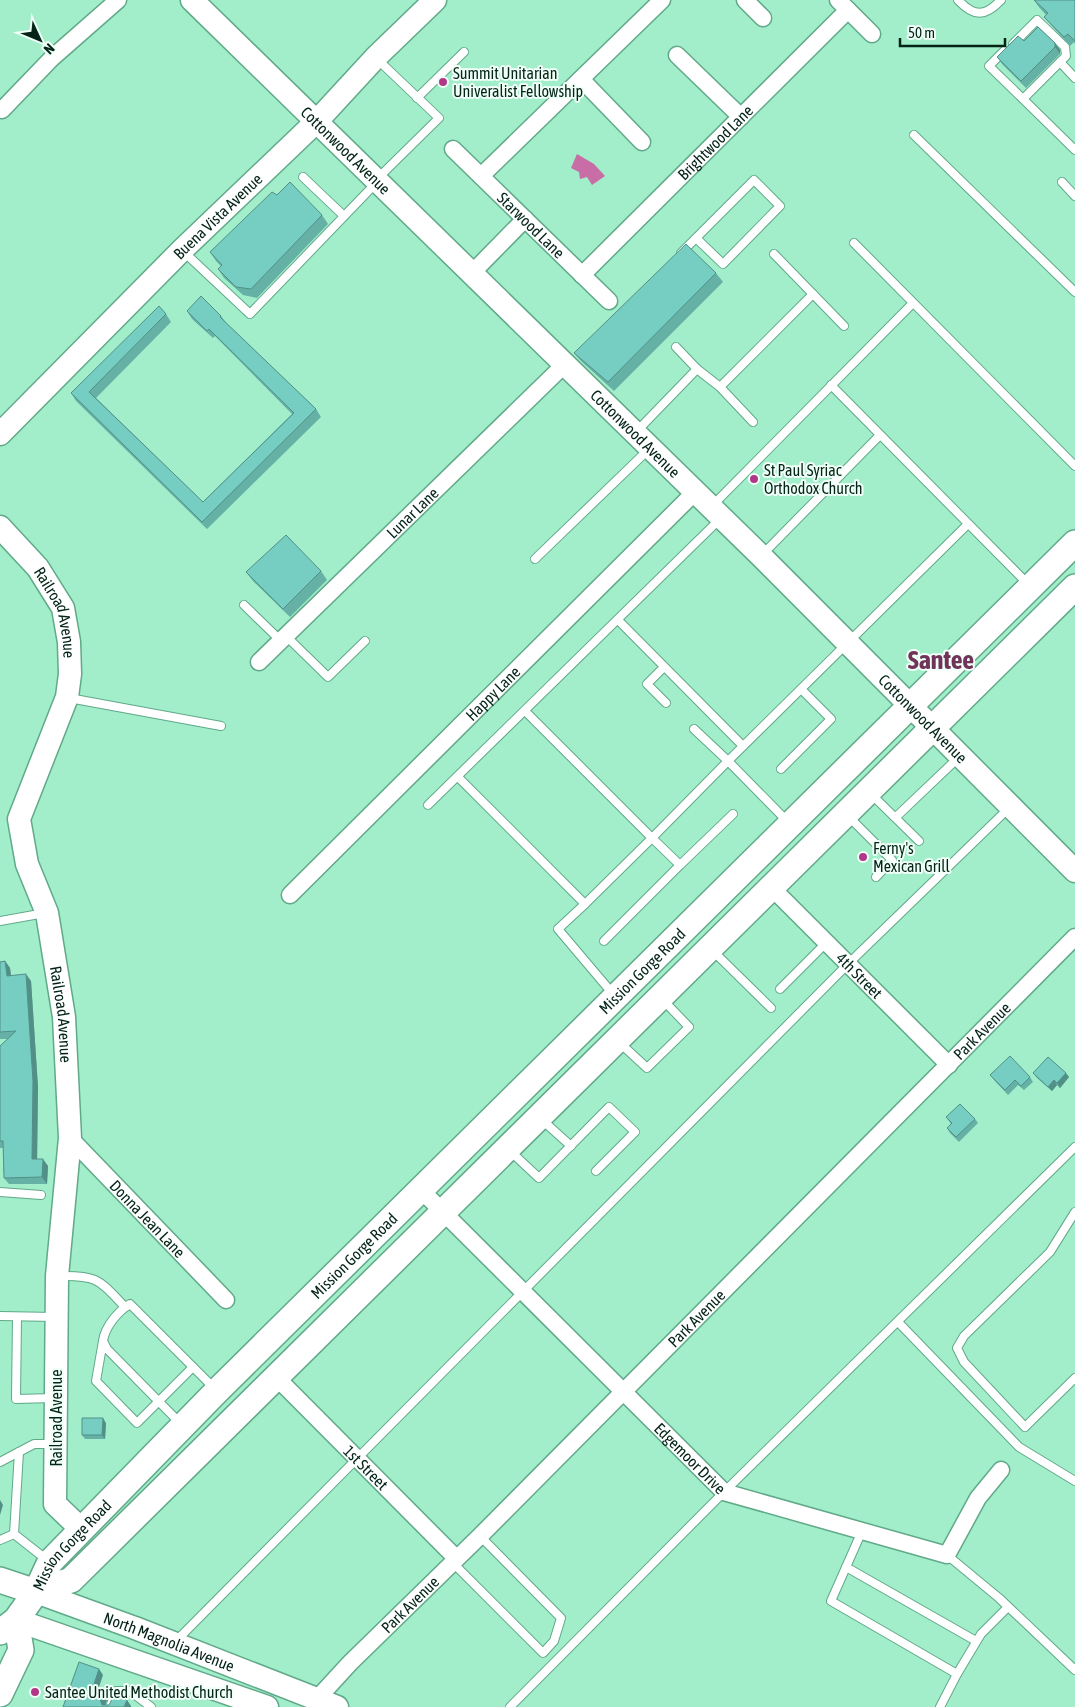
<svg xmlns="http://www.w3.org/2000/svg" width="1075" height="1707" viewBox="0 0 1075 1707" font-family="'Asap Condensed',sans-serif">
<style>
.water{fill:#c86da5}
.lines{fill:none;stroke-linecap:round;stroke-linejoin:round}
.lane-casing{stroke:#60a989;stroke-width:10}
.street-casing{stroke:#60a989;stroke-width:19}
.secondary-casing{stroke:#60a989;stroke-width:25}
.primary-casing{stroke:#60a989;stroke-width:28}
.lane{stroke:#fff;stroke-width:8}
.street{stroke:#fff;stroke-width:16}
.secondary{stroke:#fff;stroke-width:22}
.primary{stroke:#fff;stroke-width:25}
.wall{fill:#65b1a6}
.shaded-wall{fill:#529087}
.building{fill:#75cec1;stroke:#529087}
.poi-dot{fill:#b23789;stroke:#f0fff7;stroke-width:2}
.labels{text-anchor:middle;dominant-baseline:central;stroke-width:4;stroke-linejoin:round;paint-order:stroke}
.poi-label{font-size:16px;fill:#042418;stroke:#f0fff7;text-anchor:start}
.street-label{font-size:16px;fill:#042418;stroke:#f0fff7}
.town-label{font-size:26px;font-weight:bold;fill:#703359;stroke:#f0fff7}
</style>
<rect width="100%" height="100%" fill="#a2edca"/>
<path class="water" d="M577,154L594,164L605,176L592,185L587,177L580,179L579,172L571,168Z"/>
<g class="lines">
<defs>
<g id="lane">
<path d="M958,0C974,17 985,17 1001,0"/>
<path d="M1013,44L1037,20L1065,47L1066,56L1060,62"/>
<path d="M1004,51L989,66L1023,99"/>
<path d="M377,59L439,118L378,178"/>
<path d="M1075,78L1060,62L1023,99L1075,150"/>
<path d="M417,98L464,52"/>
<path d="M914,135L1075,292"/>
<path d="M303,177L344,216"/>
<path d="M1062,182L1075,196"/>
<path d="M854,243L1075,466"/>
<path d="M184,252L250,314L376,183"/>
<path d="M681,253L754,180L780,206L723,264L696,238"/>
<path d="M774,254L844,326"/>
<path d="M676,347L697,369L720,387L753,422"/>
<path d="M831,385L1028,584"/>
<path d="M720,387L813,294"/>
<path d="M636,432L697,369"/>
<path d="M712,506L913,303"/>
<path d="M762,555L880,435"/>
<path d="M535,559L648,450"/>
<path d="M244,605L281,641"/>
<path d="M618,620L743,746"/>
<path d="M286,636L328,677L365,641"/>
<path d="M664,667L647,684L666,703"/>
<path d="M69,698L221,726"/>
<path d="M525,711L652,838L728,761L694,729"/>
<path d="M781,769L831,719L801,689"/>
<path d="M458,777L585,904L652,838L680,865L604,941"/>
<path d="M870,793L919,841"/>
<path d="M428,805L721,518"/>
<path d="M848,816L892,860L876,877"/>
<path d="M896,817L959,757"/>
<path d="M788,822L728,761L968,524"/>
<path d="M680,865L733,814"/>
<path d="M585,904L558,929L613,994"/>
<path d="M0,921L45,913"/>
<path d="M713,951L771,1008"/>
<path d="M780,989L827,942"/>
<path d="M620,1043L647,1068L689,1027L663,1000"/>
<path d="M541,1119L571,1146"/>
<path d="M509,1150L539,1178L609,1107L635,1132L596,1171"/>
<path d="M0,1192L41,1195"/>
<path d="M1075,1212L1050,1252L964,1336L957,1348L964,1362L1025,1427L1075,1378"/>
<path d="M59,1276C98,1275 99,1280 125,1307"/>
<path d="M0,1316L55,1317"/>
<path d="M17,1317L16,1399L54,1398"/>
<path d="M898,1322L1019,1447L1075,1481"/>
<path d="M103,1341L96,1381L137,1423L193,1367"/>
<path d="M180,1423L107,1349L103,1341C105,1327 117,1312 130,1304L215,1389"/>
<path d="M0,1462L34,1444H54"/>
<path d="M862,1531L831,1601L957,1674L981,1634L1008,1607"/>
<path d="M14,1534L19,1452"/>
<path d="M14,1534L47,1560"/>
<path d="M0,1540L14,1534"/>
<path d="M947,1555L999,1598L1075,1670"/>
<path d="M452,1562L543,1653L554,1641L561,1618L480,1536"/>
<path d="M846,1567L976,1641"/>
<path d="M177,1640L849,963L1010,807"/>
<path d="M110,1707L116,1691H130L151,1707"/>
<path d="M510,1707L724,1492L1075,1147"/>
<path d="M940,1707L957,1674"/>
</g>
<g id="street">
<path d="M745,0L763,18"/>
<path d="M838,0L872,34"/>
<path d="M677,55L741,117"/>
<path d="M581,79L642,142"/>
<path d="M2,110L52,58L118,0"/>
<path id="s1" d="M453,149L609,301"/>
<path d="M481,176L662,0"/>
<path d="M472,273L525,219"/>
<path id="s2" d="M582,275L848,10"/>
<path id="s3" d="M259,662L564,365"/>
<path id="s4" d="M771,887L949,1065"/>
<path id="s5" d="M290,895L695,492"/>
<path id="s6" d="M70,1138L226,1300"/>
<path id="s7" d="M421,1190L724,1492L947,1555L978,1498L1001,1470"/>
<path id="s8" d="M275,1376L456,1558"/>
<path id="s9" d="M316,1700L350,1663L480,1536L1075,937"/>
</g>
<g id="secondary">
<path id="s10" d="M192,0L761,556L1075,871"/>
<path id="s11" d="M0,434L182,250L317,121L376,57L435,0"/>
<path id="s12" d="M0,527L38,568L63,608L69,642L70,674L67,697L19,819L27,864L47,913L64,1017L70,1138L57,1276L55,1504L80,1528"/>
<path id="s13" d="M36,1592L135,1628L337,1707"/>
<path d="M16,1620L267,1707"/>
</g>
<g id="primary">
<path d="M0,1580L36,1592"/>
<path d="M36,1592L71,1580L1075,587"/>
<path id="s14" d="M0,1632L16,1620L36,1592L50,1562L217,1391L1075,543"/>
<path d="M0,1694L21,1650L16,1620"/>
</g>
</defs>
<use href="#lane" class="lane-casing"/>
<use href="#street" class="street-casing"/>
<use href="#secondary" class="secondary-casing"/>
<use href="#primary" class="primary-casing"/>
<use href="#lane" class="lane"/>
<use href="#street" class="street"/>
<use href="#secondary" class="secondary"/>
<use href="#primary" class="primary"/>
</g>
<g class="wall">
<path d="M1034,0H1075V44L1074,42L1070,46L1051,25L1044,17L1046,15L1038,6Z"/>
<path d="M1055,43L1060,50V54L1026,88L1002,64L997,57Z"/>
<path d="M277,195L322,215L328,224L257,298L243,295L224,278L218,269L221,266L216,261L210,252Z"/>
<path d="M716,273L723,282L614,391L581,361L574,353Z"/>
<path d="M187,311L221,316L227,324L316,409L321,417L207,529L76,401L71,393L166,314L171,322L96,398L203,502L292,414L215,336L213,338L192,319Z"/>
<path d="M321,571L327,580L290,617L253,581L246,572Z"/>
<path d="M5,961L10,968L11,976L31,981L38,1087L37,1159L48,1166L47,1184H9L4,1178L3,1148H0V1046L8,1039H0V962Z"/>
<path d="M1033,1073L1069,1077L1060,1088L1057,1085L1052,1091L1037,1078Z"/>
<path d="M990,1075L1030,1077L1033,1082L1024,1090L1018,1085L1008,1095L994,1080Z"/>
<path d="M946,1117L975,1119L978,1123L959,1142L950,1133L947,1128L951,1124Z"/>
<path d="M106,1423L105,1439H85L82,1435Z"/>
</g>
<g class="shaded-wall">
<path d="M1055,43L1060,50V54L1055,47Z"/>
<path d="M5,961L10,968L12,983L7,976Z"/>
<path d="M26,974L31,981L38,1087L37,1166L32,1159Z"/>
<path d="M1066,1073L1069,1077L1060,1088L1057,1083Z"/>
<path d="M1054,1080L1057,1085L1052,1091L1048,1087Z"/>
<path d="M43,1159L48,1166L47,1184L42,1177Z"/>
<path d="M103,1418L106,1423L105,1439L102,1435Z"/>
<path d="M0,1500L3,1505L0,1515Z"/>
<path d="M99,1669L103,1675L97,1693L93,1687Z"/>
<path d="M103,1691L108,1697L105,1706L102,1705L100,1699Z"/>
<path d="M127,1700L131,1706V1707H124Z"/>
</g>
<g class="building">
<path d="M1034,0H1075V41L1068,34L1064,37L1044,17L1048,13Z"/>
<path d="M1038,27L1055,43V47L1021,81L997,57L1018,36L1024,41Z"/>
<path d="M290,182L322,215L251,289L236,287L218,269L222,265L210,252L272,192L277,195Z"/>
<path d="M686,244L716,273L608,382L574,353Z"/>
<path d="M201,296L221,316L220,317L316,409L202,522L71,393L159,306L166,314L89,392L203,502L294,413L209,329L207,331L187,311Z"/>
<path d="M286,535L321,571L283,609L246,572Z"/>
<path d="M5,961L7,976L26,974L33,1081L32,1159H43L42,1177L4,1178L3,1141H0V1046L16,1031L0,1032V962Z"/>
<path d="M1010,1056L1030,1077L1021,1086L1015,1080L1005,1090L990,1075Z"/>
<path d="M1048,1057L1066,1073L1057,1083L1054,1080L1048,1087L1033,1073Z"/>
<path d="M960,1104L975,1119L956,1137L947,1128L952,1123L946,1117Z"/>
<path d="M82,1418H103L102,1435H82Z"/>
<path d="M79,1662L99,1669L93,1687L103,1691L100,1699L102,1705H109L114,1695L127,1700L124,1707H63Z"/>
</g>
<g class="poi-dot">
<circle cx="443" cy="82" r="5"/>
<circle cx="754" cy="479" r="5"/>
<circle cx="863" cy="857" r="5"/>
<circle cx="35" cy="1692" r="5"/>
</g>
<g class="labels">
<g class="poi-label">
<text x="453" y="73">Summit Unitarian<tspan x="453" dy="18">Univeralist Fellowship</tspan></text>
<text x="764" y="470">St Paul Syriac<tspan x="764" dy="18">Orthodox Church</tspan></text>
<text x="873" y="848">Ferny's<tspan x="873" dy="18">Mexican Grill</tspan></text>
<text x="45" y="1692">Santee United Methodist Church</text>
</g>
<g class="street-label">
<text stroke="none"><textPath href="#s2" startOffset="188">Brightwood Lane</textPath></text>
<text stroke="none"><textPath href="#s10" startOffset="215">Cottonwood Avenue</textPath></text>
<text stroke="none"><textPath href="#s11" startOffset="308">Buena Vista Avenue</textPath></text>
<text stroke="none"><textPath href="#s1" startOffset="109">Starwood Lane</textPath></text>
<text stroke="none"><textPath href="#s10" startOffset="620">Cottonwood Avenue</textPath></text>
<text stroke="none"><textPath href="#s3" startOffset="214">Lunar Lane</textPath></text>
<text stroke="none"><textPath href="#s12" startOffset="105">Railroad Avenue</textPath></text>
<text stroke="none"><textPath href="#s5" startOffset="286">Happy Lane</textPath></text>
<text stroke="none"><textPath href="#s10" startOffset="1025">Cottonwood Avenue</textPath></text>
<text stroke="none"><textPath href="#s14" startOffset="924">Mission Gorge Road</textPath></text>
<text stroke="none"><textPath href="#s4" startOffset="125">4th Street</textPath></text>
<text stroke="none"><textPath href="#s12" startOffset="525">Railroad Avenue</textPath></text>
<text stroke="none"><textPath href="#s9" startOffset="944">Park Avenue</textPath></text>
<text stroke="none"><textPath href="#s6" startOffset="112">Donna Jean Lane</textPath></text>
<text stroke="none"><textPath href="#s14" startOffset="519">Mission Gorge Road</textPath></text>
<text stroke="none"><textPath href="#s9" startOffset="539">Park Avenue</textPath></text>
<text transform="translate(56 1418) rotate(-90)">Railroad Avenue</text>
<text stroke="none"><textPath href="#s7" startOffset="380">Edgemoor Drive</textPath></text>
<text stroke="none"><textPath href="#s8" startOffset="129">1st Street</textPath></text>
<text stroke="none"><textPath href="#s14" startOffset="114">Mission Gorge Road</textPath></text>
<text stroke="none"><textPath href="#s9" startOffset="134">Park Avenue</textPath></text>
<text stroke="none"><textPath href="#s13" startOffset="142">North Magnolia Avenue</textPath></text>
</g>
<g class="town-label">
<text x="941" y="660">Santee</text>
</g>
</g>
<g transform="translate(40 40) rotate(134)" stroke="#f0fff7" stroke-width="4" paint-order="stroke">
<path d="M0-4L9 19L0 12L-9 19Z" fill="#042418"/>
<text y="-8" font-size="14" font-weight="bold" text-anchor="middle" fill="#042418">N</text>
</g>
<path d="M900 38v8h105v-8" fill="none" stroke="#042418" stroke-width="2.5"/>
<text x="908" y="38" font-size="15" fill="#042418" stroke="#f0fff7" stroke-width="4" paint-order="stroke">50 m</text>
</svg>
